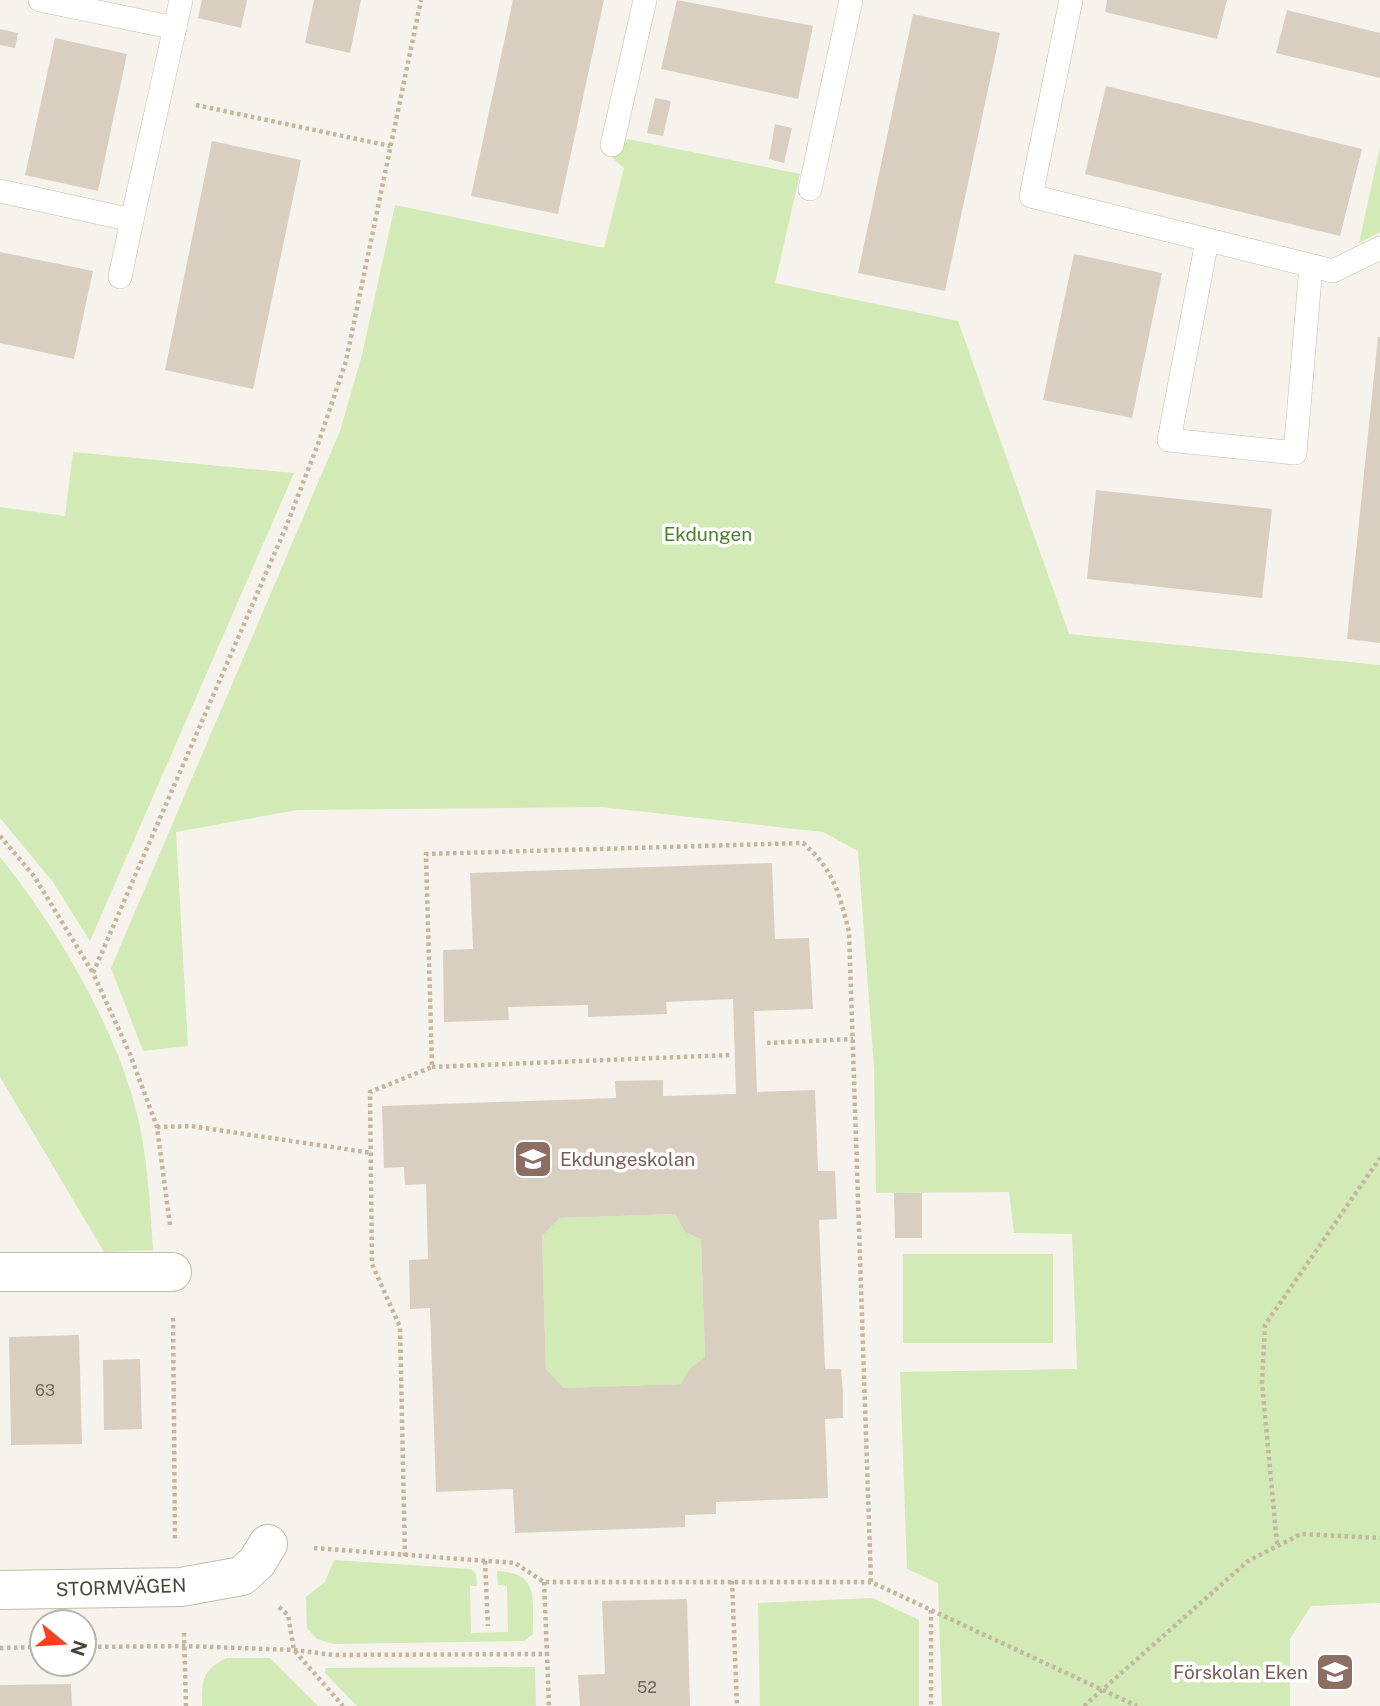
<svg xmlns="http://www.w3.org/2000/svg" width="1380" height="1706" viewBox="0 0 1380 1706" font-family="'Public Sans',sans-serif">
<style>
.green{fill:#d2eab5}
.building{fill:#d8cfc1;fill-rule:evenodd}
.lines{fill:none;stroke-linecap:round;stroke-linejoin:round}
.lane-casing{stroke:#c2bbae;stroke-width:24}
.street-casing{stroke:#c2bbae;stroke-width:40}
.path{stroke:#c4b79f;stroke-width:4.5;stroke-dasharray:3.5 3.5;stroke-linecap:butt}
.lane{stroke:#fff;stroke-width:23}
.street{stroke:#fff;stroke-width:38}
.labels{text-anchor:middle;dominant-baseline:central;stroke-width:7;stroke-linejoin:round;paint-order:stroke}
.number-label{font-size:16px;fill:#6e675b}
.park-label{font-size:19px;fill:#4a7f2a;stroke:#fff}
.education-label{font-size:19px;fill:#785e54;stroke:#fff;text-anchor:start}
.street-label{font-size:19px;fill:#4b4439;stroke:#fff}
</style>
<rect width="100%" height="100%" fill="#f6f3ec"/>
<g class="green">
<path d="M628,139L800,174L775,283L958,321L1069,634L1380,665V1603L1311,1606L1290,1639V1706H942L938,1583L907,1569L900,1372L1077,1369L1072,1234L1014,1233L1009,1192L876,1193L874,1068L858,851L823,832L601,807L297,810L176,832L188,1046L143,1051L111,968L340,431L362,355L395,205L604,248L624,168L609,155Z"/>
<path d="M1380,147V232L1359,243Z"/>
<path d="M73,452L294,473L90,941L53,882L0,818V507L65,516Z"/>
<path d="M0,857C58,929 118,1031 139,1122C148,1164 150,1207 153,1250L104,1252L0,1077Z"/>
<path d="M675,1214L685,1232L701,1239L705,1357L691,1367L681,1384L564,1388L546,1369L542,1236L560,1218Z"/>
<rect x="903" y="1254" width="150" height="89"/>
<path d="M334,1560L471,1569L476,1574L477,1586H470L471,1633L508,1632L507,1586L498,1585L497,1571C541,1573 532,1600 533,1634L524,1641L334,1644L317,1639L307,1628L306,1597L325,1582Z"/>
<path d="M873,1598L919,1620V1706H760L758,1603Z"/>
<path d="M226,1658H270L318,1706H202C201,1679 203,1671 226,1658Z"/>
<path d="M535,1667L536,1706H357L325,1673L326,1668Z"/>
</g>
<g class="building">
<path d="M202,0H247L241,28L198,18Z"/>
<path d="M314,0H361L350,53L305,43Z"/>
<path d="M513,0H604L558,214L471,196Z"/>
<path d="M677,0L813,26L798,99L661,69Z"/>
<path d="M1107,0H1227L1217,39L1105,12Z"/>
<path d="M1287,10L1380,33V78L1276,53Z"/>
<path d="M913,14L1000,33L945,291L858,273Z"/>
<path d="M0,29L18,33L15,48L0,45Z"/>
<path d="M55,38L127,54L98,191L25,175Z"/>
<path d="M1106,86L1362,149L1340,236L1085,174Z"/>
<path d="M655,98L671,101L663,136L647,133Z"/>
<path d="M775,124L792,128L784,163L769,159Z"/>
<path d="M212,141L301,160L253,389L165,370Z"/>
<path d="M0,252L93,271L74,359L0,343Z"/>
<path d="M1074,254L1162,273L1132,418L1043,400Z"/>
<path d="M1378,337H1380V643L1347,639Z"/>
<path d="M1096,490L1272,509L1262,598L1087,579Z"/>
<path d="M772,863L775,939L809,938L813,1009L754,1011L757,1092L815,1090L818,1171H835L837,1219L819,1220L825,1369H841L843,1394V1418L825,1419L828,1498L716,1502V1514L685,1515V1527L515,1533L513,1489L436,1492L430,1308L410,1309L409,1260L428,1259L426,1184L405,1185L404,1167L384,1168L382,1106L616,1098L615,1081L663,1080V1096L736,1094L733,999L666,1002L667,1014L588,1017V1005L508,1007L509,1020L444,1022L443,950L473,949L470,873ZM675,1214L685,1232L701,1239L705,1357L691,1367L681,1384L564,1388L546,1369L542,1236L560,1218Z"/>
<path d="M894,1193H922V1238H895Z"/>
<path d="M79,1335L82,1444L11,1445L9,1337Z"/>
<path d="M140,1359L142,1429L104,1430L103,1360Z"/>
<path d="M687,1599L690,1706H580L578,1675L605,1674L602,1601Z"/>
<path d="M71,1684L72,1706H0V1685Z"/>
</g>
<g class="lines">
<defs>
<g id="lane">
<path d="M40,0L175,28"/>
<path d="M1071,0L1031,196L1333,271L1380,248"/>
<path d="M612,145L645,0"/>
<path d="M810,189L851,0"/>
<path d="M0,191L132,220L181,0"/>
<path d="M1207,241L1169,440L1295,453L1311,266"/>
<path d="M120,277L132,220"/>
</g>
<g id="street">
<path d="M0,1272H172"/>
<path d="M0,1590L181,1587L242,1576L257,1562L268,1544"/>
</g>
</defs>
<use href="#lane" class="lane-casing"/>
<use href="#street" class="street-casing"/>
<g class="path">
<path d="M196,105L390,146"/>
<path d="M0,836L34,876L93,973"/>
<path d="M767,1043L853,1039"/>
<path d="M432,1067L730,1055"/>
<path d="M157,1127L191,1126L372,1153"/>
<path d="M170,1225L157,1127L130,1054L93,973L286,527L318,444L346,361L421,0"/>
<path d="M173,1318L175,1540"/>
<path d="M1277,1544L1262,1383L1265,1325L1380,1158"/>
<path d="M314,1548L515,1563L544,1582H871L1137,1706"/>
<path d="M405,1556L400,1327L372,1264L370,1092L432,1067L426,854L803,843C834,870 839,893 849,932L871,1582"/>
<path d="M485,1561L488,1626"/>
<path d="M732,1581L737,1706"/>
<path d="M544,1582L547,1654"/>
<path d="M279,1607L288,1615L294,1650L343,1706"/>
<path d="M931,1610V1706"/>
<path d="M184,1633L186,1706"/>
<path d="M84,1647L184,1646L294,1650L334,1655L547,1654L549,1706"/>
<path d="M0,1648L42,1647"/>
<path d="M1084,1706L1248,1561L1301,1534L1380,1538"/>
</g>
<use href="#lane" class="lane"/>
<use href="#street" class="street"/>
</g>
<defs>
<symbol id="school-square" viewBox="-11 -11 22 22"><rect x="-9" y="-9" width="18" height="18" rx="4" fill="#8d6e63" stroke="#fff"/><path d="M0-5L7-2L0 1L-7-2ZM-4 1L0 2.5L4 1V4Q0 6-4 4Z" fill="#fff"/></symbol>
</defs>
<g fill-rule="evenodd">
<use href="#school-square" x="511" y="1137" width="44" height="44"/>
<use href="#school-square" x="1313" y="1650" width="44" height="44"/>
</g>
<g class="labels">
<g class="number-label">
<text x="45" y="1390">63</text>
<text x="647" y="1687">52</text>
</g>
<g class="park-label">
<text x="708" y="534">Ekdungen</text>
</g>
<g class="education-label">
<text x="560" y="1159">Ekdungeskolan</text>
<text x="1308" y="1672" text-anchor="end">Förskolan Eken</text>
</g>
<g class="street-label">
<text transform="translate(121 1587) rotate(-2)">STORMVÄGEN</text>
</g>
</g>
<g transform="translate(63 1643) rotate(108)"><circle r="33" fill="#ffffff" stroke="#b7b4b0" stroke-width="2"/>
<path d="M0-5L12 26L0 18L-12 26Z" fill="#fc3f1d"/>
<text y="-10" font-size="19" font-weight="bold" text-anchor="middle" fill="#4b4439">N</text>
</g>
</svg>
